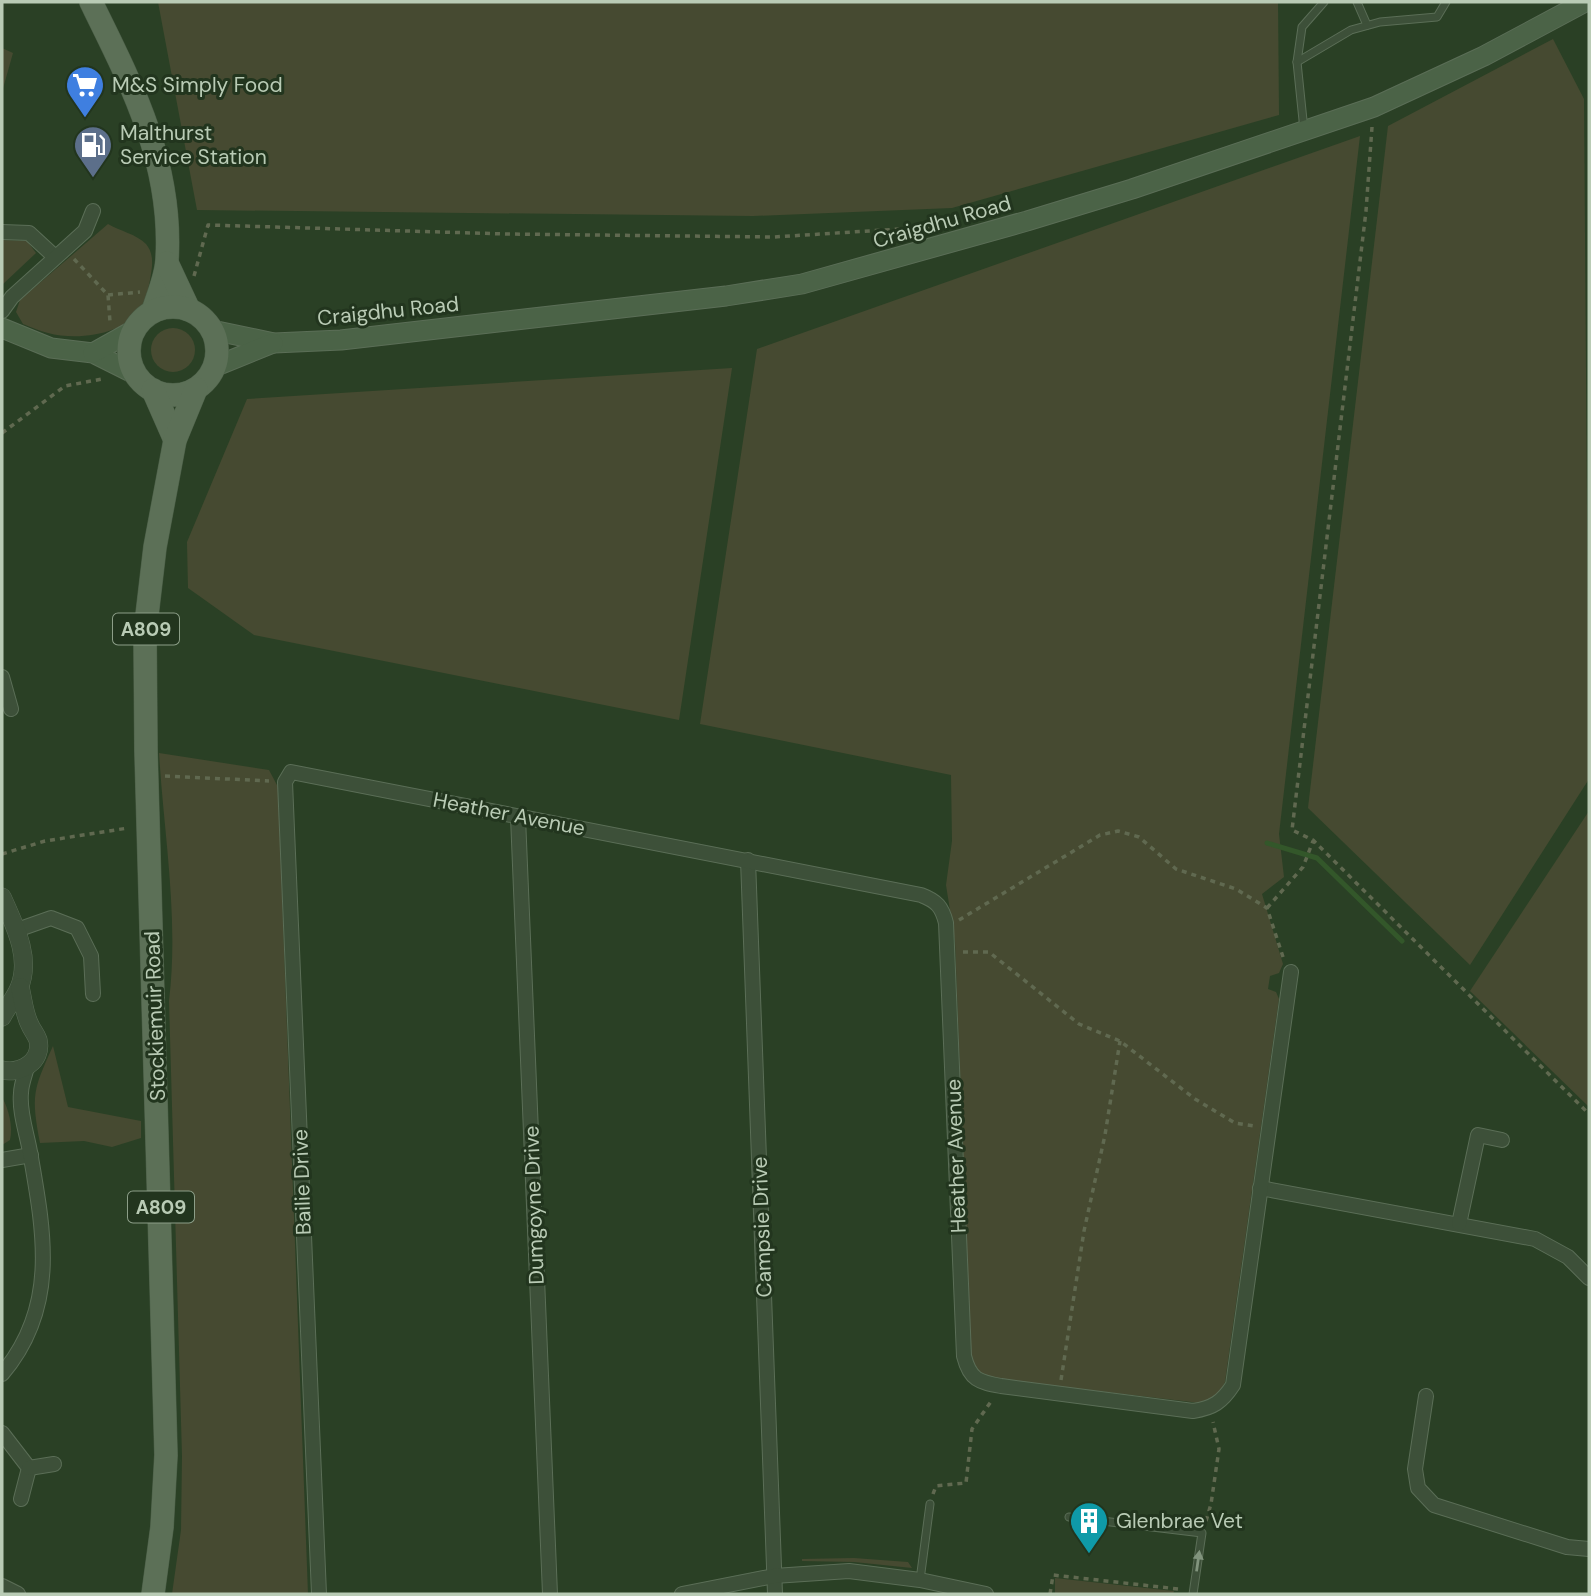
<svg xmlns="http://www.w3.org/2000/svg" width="1591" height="1596" viewBox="0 0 1591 1596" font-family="'DM Sans',sans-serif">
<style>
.green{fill:#464a31}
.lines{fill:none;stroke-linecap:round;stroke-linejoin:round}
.stream{stroke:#33572a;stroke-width:5}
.service-casing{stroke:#5b6e57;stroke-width:9}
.minor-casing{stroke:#5b6e57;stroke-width:16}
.tertiary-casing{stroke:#5b6e57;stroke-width:19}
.secondary-casing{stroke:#5b6e57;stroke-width:21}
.primary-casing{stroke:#495c45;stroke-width:24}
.path{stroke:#606950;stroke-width:3.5;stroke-dasharray:5 5;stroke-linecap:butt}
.service{stroke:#3d5039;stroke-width:7}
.minor{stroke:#3d5039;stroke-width:14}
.tertiary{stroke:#3d5039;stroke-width:18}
.secondary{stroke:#4b6347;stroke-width:19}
.primary{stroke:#5c7057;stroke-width:23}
.oneway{fill:#81947d}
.labels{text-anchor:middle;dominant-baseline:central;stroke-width:6;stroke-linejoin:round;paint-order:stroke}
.shield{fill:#22351e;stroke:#8c9e88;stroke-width:2}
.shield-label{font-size:19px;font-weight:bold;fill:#b9cbb5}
.poi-label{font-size:21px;fill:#b9cbb5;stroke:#22351e;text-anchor:start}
.street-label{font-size:21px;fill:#b9cbb5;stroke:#22351e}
</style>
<rect width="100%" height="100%" fill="#2a4025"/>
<g class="green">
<path d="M158,2H1278L1279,115L952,208L753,216L197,210Z"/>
<path d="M1553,39L1584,99L1589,779L1470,965L1308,808L1388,126Z"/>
<path d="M2,48L13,53L2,92Z"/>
<path d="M1360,136L1279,834L1284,877L1262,894L1283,964L1279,973L1270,976L1268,989L1276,992L1279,999L1225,1382C1220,1394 1212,1399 1200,1403L987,1378L977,1371L971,1356L955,942L946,885L952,841L951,775L700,724L757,349Z"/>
<path d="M108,224C120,231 136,234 146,244C155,255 152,268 150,280C148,289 147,299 142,307C125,335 78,341 48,333C40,331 31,327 23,324L16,312L20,300Z"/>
<path d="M2,240L27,241L36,253L2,285Z"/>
<circle cx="173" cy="350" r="22"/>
<path d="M732,368L679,720L254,635L188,588L187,542L247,399Z"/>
<path d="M159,753L269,770L278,787L308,1594H172L181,1530L182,1456L169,1001C179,918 164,836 159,753Z"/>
<path d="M1589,811V1107L1470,991Z"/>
<path d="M53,1046L68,1107L141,1121V1138L112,1147L84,1141L40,1143C31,1095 33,1090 53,1046Z"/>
<path d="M2,1097C9,1110 13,1126 10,1140L2,1145Z"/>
<path d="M854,1558L908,1562L912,1568L854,1562L802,1561V1559Z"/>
<path d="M1055,1578L1174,1591L1173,1594H1055Z"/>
</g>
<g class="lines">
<path class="stream" d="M1267,843L1317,858L1402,941"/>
<defs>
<g id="service">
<path d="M1357,2L1367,25"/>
<path d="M1297,62L1351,30L1380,22L1437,17L1446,2"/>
<path d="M1304,130L1297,62L1302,27L1324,2"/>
<path d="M1069,1517L1202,1533L1193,1594"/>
<path d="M920,1580L930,1504"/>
</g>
<g id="minor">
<path d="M2,232L29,233L55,257"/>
<path d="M2,311L12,297L85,231L93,211"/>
<path d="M2,677L11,709"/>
<path d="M518,817L550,1594"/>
<path d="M748,860L775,1594"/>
<path d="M17,930L51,918L77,928L91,956L93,994"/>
<path d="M2,1160L31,1155"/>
<path d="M1260,1188L1535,1239L1568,1257L1589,1278"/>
<path d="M1459,1224L1478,1135L1502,1140"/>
<path d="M2,1374C59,1307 44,1232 30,1152C27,1134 19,1112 21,1093C21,1085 25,1075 27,1067"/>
<path d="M1426,1396L1415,1469L1418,1488L1434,1505L1567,1547L1589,1549"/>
<path d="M2,1433L29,1468L21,1499"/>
<path d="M29,1468L54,1464"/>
<path d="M2,1586L18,1594"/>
<path d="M319,1594L285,782L291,772L921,895C937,901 942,907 946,923L964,1356C970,1380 979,1382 1001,1386L1193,1411C1213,1408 1222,1402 1233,1385L1291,972"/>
<path d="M682,1594L774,1576L849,1571L920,1580L986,1594"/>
</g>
<g id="tertiary">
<path d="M2,897C14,924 32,958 19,988C15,998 7,1007 2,1017"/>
<path d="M2,1070C20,1074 43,1062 38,1040C36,1034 32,1030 30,1025C24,1014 23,999 20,987"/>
</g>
<g id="secondary">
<path d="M2,328L51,348L93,353L135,374"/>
<path d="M212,330L274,343L341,340L726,296L802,284L1027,221L1132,189L1374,107L1484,56L1585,2"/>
<path d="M93,353L134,330"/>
<path d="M214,367L273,343"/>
</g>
<g id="primary">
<path d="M91,2C132,85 173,164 167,260C166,277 158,295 153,311"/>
<path d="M167,263L189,310"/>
<circle cx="173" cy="351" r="44"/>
<path d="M153,390L175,440"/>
<path d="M153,1594L162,1527L166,1455L146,751L145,632L155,547L175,440L196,389"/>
</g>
</defs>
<use href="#service" class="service-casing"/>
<use href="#minor" class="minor-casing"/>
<use href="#tertiary" class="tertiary-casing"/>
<use href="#secondary" class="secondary-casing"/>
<use href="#primary" class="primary-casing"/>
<g class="path">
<path d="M1372,127L1366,211L1292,830L1313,840L1589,1114"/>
<path d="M74,259L108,295L110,322"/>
<path d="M194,276L208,225L507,234L774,237L931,227"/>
<path d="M108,295L140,292"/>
<path d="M2,433L65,386L102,379"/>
<path d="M165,776L269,781"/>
<path d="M2,854L45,841L128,828"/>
<path d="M1267,908L1303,867L1313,841"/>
<path d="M959,920L1100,835L1118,831L1139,837L1176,869L1236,889L1267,908L1284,960"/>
<path d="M963,952H989L1079,1024L1120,1041L1195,1099L1235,1123L1254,1126"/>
<path d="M1061,1380L1084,1231L1105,1135L1120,1041"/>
<path d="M933,1494L936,1486L966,1483L972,1429L992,1400"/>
<path d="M1206,1521L1211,1504L1219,1449L1213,1422"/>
<path d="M1050,1594L1053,1575L1178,1589"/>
</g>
<use href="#service" class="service"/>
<use href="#minor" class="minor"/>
<use href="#tertiary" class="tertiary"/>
<use href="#secondary" class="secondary"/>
<use href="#primary" class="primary"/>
</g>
<defs><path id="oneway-solid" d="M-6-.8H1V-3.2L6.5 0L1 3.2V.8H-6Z" transform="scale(1.75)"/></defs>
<use class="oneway" href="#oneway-solid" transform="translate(1198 1561) rotate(-82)"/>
<defs>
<symbol id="supermarket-pin" viewBox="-11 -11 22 30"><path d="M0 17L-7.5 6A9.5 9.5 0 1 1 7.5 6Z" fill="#3f7fe0" stroke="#22351e"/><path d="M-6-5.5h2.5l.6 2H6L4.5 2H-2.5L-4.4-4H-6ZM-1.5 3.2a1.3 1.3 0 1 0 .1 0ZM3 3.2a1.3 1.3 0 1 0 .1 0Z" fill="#fff"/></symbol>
<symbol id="fuel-pin" viewBox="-11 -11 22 30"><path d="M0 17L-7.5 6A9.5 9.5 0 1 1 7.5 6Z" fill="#5c6f8a" stroke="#22351e"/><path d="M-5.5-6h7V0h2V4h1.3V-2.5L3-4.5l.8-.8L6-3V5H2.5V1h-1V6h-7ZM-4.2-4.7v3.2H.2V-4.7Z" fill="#fff"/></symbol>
<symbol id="building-pin" viewBox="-11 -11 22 30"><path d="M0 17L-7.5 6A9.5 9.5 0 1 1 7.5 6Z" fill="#0f9aa8" stroke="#22351e"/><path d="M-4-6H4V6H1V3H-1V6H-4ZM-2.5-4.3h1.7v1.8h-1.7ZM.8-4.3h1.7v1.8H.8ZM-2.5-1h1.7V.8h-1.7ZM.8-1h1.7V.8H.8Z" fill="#fff"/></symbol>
</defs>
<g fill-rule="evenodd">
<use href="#supermarket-pin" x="63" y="63" width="44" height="60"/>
<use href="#fuel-pin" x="71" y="123" width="44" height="60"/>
<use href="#building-pin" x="1067" y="1499" width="44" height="60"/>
</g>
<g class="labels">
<g class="shield">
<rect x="113" y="613.5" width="66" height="31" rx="5"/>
<rect x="128" y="1191.5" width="66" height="31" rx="5"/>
</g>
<g class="shield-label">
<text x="146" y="629">A809</text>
<text x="161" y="1207">A809</text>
</g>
<g class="poi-label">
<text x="112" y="85">M&amp;S Simply Food</text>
<text x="120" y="133">Malthurst<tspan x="120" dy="24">Service Station</tspan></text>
<text x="1116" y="1521">Glenbrae Vet</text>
</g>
<g class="street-label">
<text transform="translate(942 222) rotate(-16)">Craigdhu Road</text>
<text transform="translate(388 311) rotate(-6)">Craigdhu Road</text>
<text transform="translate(509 814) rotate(11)">Heather Avenue</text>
<text transform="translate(155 1016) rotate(-92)">Stockiemuir Road</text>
<text transform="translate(956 1156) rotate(-92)">Heather Avenue</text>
<text transform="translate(302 1182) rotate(-92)">Bailie Drive</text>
<text transform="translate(534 1205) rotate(-92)">Dumgoyne Drive</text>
<text transform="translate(762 1227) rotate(-92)">Campsie Drive</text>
</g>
</g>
<rect width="1591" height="1596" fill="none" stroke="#b9cbb5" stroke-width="7"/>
</svg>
